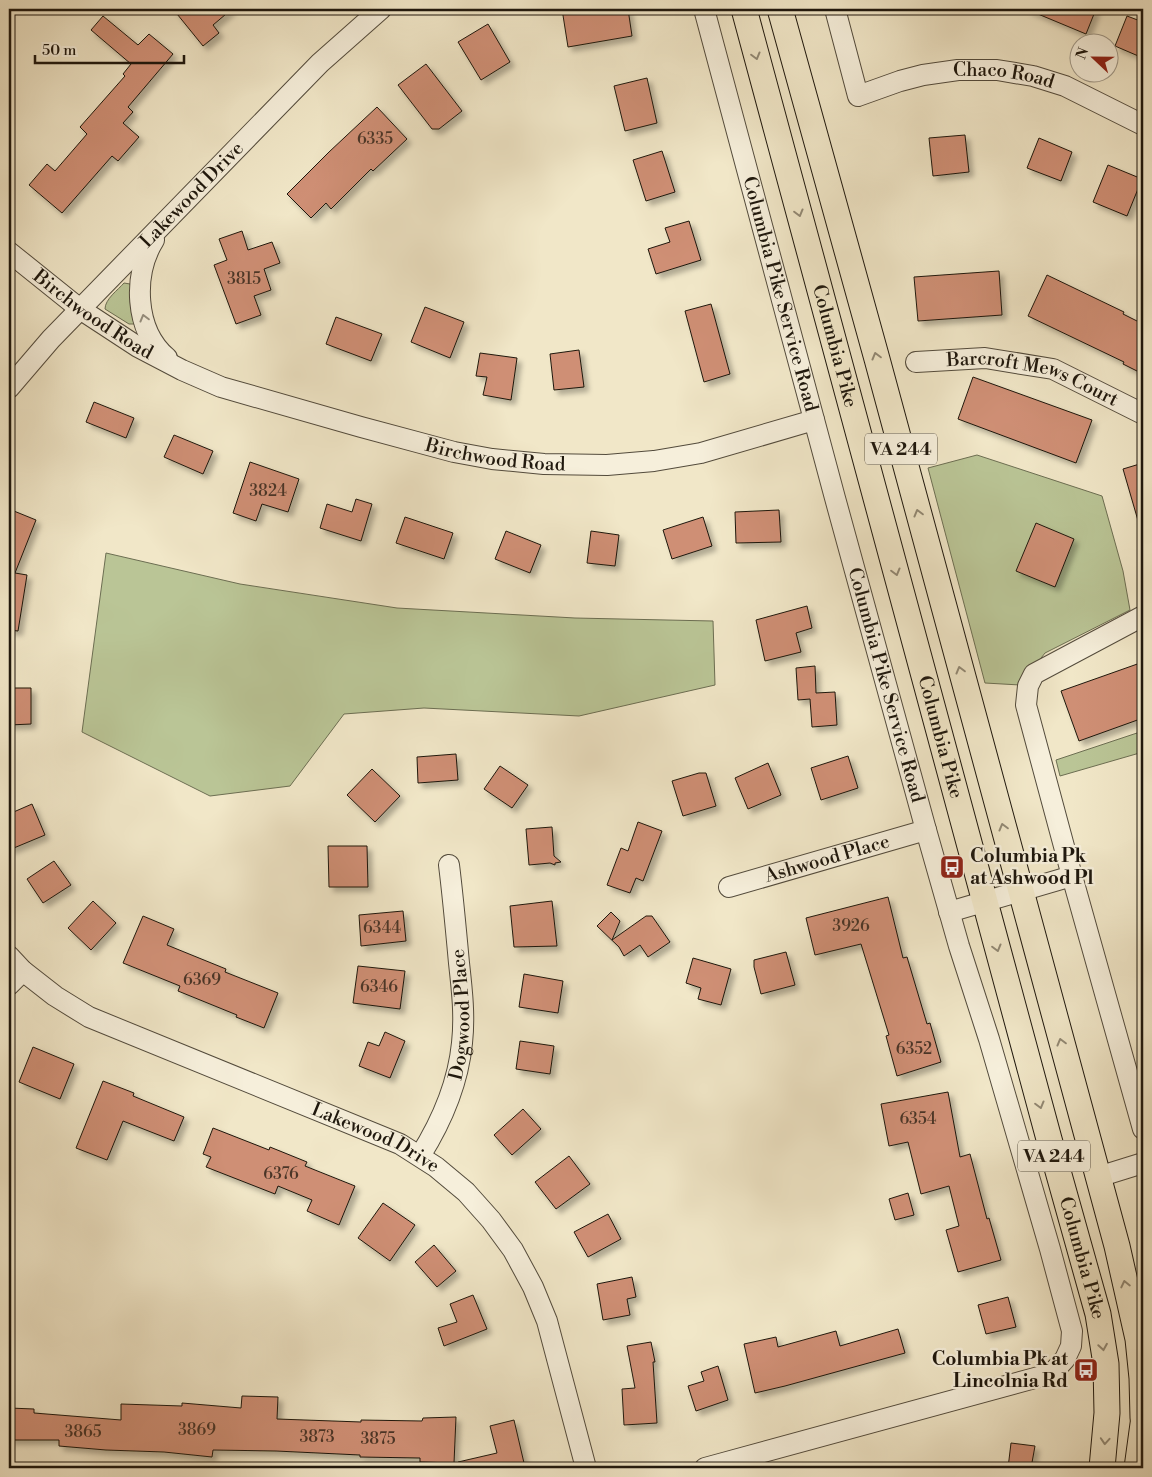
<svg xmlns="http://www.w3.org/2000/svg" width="1152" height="1477" viewBox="0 0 1152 1477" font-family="'Libre Bodoni',serif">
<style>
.green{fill:#bac596;stroke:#6c6e52}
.building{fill:#cf8f75;stroke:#1e170d;filter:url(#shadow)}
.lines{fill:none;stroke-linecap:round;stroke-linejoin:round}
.minor-casing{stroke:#534b3c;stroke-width:22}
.major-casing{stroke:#1e170d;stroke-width:27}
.minor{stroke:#f6efdb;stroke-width:20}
.major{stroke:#f1e7c8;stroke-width:25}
.oneway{stroke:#928974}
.oneway2{stroke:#958e7e}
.labels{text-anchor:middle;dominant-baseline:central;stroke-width:4.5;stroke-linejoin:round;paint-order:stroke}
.number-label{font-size:16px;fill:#4a3527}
.shield{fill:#f6efdb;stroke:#5f584b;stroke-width:1}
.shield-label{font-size:18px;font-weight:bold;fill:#1e170d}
.street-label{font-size:19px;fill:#1e170d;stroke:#f6efdb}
.poi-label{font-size:19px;font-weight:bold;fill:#1e170d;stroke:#f6efdb;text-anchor:start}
</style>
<defs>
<filter id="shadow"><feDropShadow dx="4.5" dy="4.5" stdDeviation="2.5" flood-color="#0004"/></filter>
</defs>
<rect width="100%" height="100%" fill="#f1e7c8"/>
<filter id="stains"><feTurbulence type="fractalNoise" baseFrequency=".004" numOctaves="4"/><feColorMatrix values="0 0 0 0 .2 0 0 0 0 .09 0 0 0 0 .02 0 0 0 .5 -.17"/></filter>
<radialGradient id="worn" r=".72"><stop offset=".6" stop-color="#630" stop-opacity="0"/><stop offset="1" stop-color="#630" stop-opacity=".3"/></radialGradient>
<g class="green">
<path d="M124,283L130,284L131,287L135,324H129L105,309C105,299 118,290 124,283Z"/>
<path d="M977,455L1102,496L1123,571L1130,610L1045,653L1020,685L985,683L928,468Z"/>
<path d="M106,553L240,584L397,608L575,618L713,621L715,685L579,716L424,708L344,714L290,786L210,796L82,732Z"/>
<path d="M1143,731V752L1060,776L1056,760Z"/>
</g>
<g class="building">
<path d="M173,9H232L213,25L219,33L203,46Z"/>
<path d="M562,9H589L590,14L620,9H628L632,36L568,47Z"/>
<path d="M1026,9H1096L1086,34Z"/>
<path d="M103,16L138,45L149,34L173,54L128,107L133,112L123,123L139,137L118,161L112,156L62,213L29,185L47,164L55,171L87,134L80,127L125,76L123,74L131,64L91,30Z"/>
<path d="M1127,16L1143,22V58L1115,46Z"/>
<path d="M488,24L510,62L481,80L458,42Z"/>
<path d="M426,64L462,111L439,129H432L398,85Z"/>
<path d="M647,78L657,123L625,131L614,86Z"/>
<path d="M377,107L407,139L373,171L371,169L331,209L326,203L311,218L287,194L329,152Z"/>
<path d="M965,135L969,172L933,176L929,138Z"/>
<path d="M1039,138L1072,152L1061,181L1027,168Z"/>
<path d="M662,151L675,192L646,201L633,160Z"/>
<path d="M1108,165L1142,179L1127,216L1093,202Z"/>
<path d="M689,221L701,260L656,274L648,249L670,242L665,228Z"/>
<path d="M242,231L248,250L272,242L280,263L264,269L271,290L254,296L261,315L236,324L214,265L227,260L219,239Z"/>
<path d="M999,271L1002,315L918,321L914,277Z"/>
<path d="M1047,275L1124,312L1123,314L1143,324V374L1123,364L1124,362L1028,316Z"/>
<path d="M711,304L730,374L704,382L685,311Z"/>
<path d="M425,307L464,322L450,358L411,342Z"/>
<path d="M336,317L382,334L371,361L326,344Z"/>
<path d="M579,350L584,387L554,390L550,354Z"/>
<path d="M480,353L517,358L511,400L483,395L487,377L476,376Z"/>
<path d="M973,377L1092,420L1076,463L958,419Z"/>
<path d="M94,402L134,418L126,438L86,422Z"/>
<path d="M174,435L213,451L203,474L164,457Z"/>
<path d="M250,462L299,479L288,512L262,504L256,521L233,513Z"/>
<path d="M1143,463V523L1139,524L1123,469Z"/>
<path d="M356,499L372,504L361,541L320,528L327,504L352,512Z"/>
<path d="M9,509L36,520L15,573L27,575L18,631L9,630Z"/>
<path d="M779,510L781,542L736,543L735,512Z"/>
<path d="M405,517L453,533L444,559L396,543Z"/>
<path d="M703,517L712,546L672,559L663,530Z"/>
<path d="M1036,523L1074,539L1055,587L1016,571Z"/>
<path d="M506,531L541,545L530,573L495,559Z"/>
<path d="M591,531L619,535L615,566L587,563Z"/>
<path d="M807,606L812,628L796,633L801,652L765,661L756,620Z"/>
<path d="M1143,662V718L1079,741L1061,691Z"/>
<path d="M815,666L816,693L835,692L837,725L812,727L810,699L798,700L796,668Z"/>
<path d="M9,688H31V724L9,725Z"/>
<path d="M456,754L458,780L418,783L417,757Z"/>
<path d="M848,756L858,788L821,800L811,768Z"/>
<path d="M768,763L781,795L748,809L735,778Z"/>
<path d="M500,766L528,785L512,808L484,789Z"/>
<path d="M372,769L400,796L375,822L347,795Z"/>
<path d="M699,773H706L716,806L683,816L672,781Z"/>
<path d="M32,804L45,835L9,850V814Z"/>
<path d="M638,822L662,831L643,881L636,878L630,893L607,885L621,848L628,851Z"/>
<path d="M552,827L554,856L561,862L555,863V865L550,863L529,865L526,829Z"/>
<path d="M328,846H367L368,887H329Z"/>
<path d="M54,861L71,885L43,903L27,879Z"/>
<path d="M888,897L903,958L907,957L927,1024L930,1023L941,1062L897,1076L886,1036L889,1035L861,944L815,955L806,918Z"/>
<path d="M93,901L116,923L91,950L68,928Z"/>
<path d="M552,901L557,946L514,947L510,906Z"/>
<path d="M403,911L406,941L361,946L359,915Z"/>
<path d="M611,912L620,921L612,940L646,916H652L670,942L648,957L640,945L624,956L619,947L597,926Z"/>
<path d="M143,916L174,929L167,945L226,969L225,972L278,993L264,1028L236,1017L237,1015L178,991L180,986L123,963Z"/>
<path d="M786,952L795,985L761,994L754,967V960Z"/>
<path d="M693,958L731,969L721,1005L698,999L701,988L686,983Z"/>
<path d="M358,966L405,971L400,1009L353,1003Z"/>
<path d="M524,974L563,981L558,1013L519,1007Z"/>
<path d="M385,1032L405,1041L390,1078L359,1066L368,1042L379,1046Z"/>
<path d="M520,1041L554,1046L550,1074L516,1069Z"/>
<path d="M33,1047L74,1064L60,1099L19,1082Z"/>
<path d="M103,1081L134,1093L133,1096L184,1117L174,1141L123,1121L107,1160L76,1148Z"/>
<path d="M948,1092L960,1157L970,1154L987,1219L989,1218L1001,1260L958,1272L946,1230L959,1226L949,1186L921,1194L908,1142L889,1146L881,1104Z"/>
<path d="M523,1109L541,1129L512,1155L494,1135Z"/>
<path d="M213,1128L269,1150L270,1147L307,1162L305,1166L355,1186L339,1225L307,1211L312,1200L278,1186L275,1194L206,1167L211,1157L203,1154Z"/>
<path d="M569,1156L590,1184L556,1209L535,1182Z"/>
<path d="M908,1193L914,1215L895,1220L889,1199Z"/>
<path d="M383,1203L415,1225L390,1261L358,1238Z"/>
<path d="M608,1214L621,1239L588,1257L574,1232Z"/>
<path d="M434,1245L456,1271L437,1287L415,1262Z"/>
<path d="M632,1277L636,1297L627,1299L630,1315L603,1320L597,1284Z"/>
<path d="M473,1295L487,1329L444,1346L438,1328L457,1322L450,1304Z"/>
<path d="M1008,1297L1016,1327L986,1334L978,1305Z"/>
<path d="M898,1329L905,1353L785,1386L755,1393L744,1344L776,1337L778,1347L836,1331L840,1346Z"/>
<path d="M651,1342L655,1362H653L657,1423L624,1425L622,1389L635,1388L627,1346Z"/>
<path d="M718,1366L728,1400L696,1411L688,1386L704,1381L701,1372Z"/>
<path d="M242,1396L278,1397L277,1419L361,1422V1420L422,1421L423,1418L456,1417L454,1463L420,1462V1458L360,1457V1455L276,1451L213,1450L212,1457L164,1452L106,1450L59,1446V1440H9V1408L34,1409V1413L121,1420V1404L182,1406V1403L241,1408Z"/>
<path d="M514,1420L524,1463L502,1468H459L458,1462L497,1453L490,1426Z"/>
<path d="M1011,1443L1035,1446L1031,1468H1008Z"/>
</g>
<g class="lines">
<defs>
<g id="minor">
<path id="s1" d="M704,9L835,498L926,830L959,946L989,1039L1050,1249L1072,1331L1071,1346L1065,1359L1054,1371L1046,1375L705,1468"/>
<path id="s2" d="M835,9L858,96L900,81L923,75L958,70H997L1033,76L1065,86L1143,125"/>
<path d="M154,240C133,274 134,330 167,358"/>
<path id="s3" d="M9,252L80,309L138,347L182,370L221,387L361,427L454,452L492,459L544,464L607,465L654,461L701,453L814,420"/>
<path id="s4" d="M916,362L985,358L1053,369L1143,414"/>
<path id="s5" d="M9,388L51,339L320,63L381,9"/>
<path d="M1143,616L1034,674L1028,686L1026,705L1072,876L1143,1129"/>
<path id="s6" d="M729,887L926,830"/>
<path d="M949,912L1072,876"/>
<path id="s7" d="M9,956L23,971L55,996L89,1017L400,1144L436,1167L466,1192L491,1220L513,1250L533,1287L547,1321L586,1468"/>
<path d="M9,985L23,971"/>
<path id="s8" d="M420,1156C442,1121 458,1084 462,1043C465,1016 462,990 459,963C456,930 453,897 449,865"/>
<path d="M1098,1177L1143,1163"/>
</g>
<g id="major">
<path id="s9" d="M744,9L1049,1139L1098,1314L1106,1364L1107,1413L1102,1468"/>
<path d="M780,9L877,359L1117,1246L1138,1339L1142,1378L1143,1418"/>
<path d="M1137,1468L1143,1424"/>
</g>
</defs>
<use href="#minor" class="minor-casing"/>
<use href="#major" class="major-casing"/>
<use href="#minor" class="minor"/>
<use href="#major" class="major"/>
</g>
<defs><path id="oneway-chevron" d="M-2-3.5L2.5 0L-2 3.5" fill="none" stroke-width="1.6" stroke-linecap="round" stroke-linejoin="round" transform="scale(1.25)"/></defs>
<g class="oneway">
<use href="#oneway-chevron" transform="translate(756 56) rotate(75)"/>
<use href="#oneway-chevron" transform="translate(799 213) rotate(75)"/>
<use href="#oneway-chevron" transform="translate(876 356) rotate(-105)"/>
<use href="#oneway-chevron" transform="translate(918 513) rotate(-105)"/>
<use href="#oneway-chevron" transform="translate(896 572) rotate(75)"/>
<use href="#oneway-chevron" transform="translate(960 670) rotate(-105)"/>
<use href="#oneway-chevron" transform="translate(1003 827) rotate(-105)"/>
<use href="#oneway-chevron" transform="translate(997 948) rotate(75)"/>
<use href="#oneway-chevron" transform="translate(1061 1042) rotate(-105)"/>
<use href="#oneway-chevron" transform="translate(1040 1105) rotate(75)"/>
<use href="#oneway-chevron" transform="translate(1125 1284) rotate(-103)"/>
<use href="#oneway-chevron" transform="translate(1103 1347) rotate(81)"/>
<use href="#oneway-chevron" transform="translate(1105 1441) rotate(94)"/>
</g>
<use class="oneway2" href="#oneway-chevron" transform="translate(144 318) rotate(-105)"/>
<defs>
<symbol id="bus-square" viewBox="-11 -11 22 22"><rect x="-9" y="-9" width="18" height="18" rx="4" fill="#8f2418" stroke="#f6efdb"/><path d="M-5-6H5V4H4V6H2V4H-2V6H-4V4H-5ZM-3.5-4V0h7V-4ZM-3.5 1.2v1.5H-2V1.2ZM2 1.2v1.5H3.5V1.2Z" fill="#fff"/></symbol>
</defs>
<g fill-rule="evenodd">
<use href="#bus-square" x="938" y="853" width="28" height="28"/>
<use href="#bus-square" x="1072" y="1356" width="28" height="28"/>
</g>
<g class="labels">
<g class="number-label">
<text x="375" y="139">6335</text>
<text x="244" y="279">3815</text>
<text x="268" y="491">3824</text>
<text x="851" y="926">3926</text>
<text x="382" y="928">6344</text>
<text x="202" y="980">6369</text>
<text x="379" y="987">6346</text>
<text x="914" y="1049">6352</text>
<text x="918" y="1119">6354</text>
<text x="281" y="1174">6376</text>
<text x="197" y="1430">3869</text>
<text x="83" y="1432">3865</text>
<text x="317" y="1437">3873</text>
<text x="378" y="1439">3875</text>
</g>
<g class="shield">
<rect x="865" y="433.5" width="72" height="31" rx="4"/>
<rect x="1018" y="1140.5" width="72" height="31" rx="4"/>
</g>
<g class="shield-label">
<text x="901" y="449">VA 244</text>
<text x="1054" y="1156">VA 244</text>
</g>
<g class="street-label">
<text stroke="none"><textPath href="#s2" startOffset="240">Chaco Road</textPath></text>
<text stroke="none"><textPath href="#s5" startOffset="266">Lakewood Drive</textPath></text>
<text stroke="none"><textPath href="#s1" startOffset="295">Columbia Pike Service Road</textPath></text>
<text stroke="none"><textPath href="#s3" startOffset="105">Birchwood Road</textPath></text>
<text stroke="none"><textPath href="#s9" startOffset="349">Columbia Pike</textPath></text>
<text stroke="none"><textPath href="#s4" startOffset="120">Barcroft Mews Court</textPath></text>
<text stroke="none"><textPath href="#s3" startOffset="536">Birchwood Road</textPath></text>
<text stroke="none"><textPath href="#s1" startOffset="700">Columbia Pike Service Road</textPath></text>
<text stroke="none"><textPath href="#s9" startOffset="754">Columbia Pike</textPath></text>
<text stroke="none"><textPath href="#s6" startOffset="102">Ashwood Place</textPath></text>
<text stroke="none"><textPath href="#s8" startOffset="150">Dogwood Place</textPath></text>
<text stroke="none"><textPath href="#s7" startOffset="412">Lakewood Drive</textPath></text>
<text stroke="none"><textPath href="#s9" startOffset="1294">Columbia Pike</textPath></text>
</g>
<g class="poi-label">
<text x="970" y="856">Columbia Pk<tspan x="970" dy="22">at Ashwood Pl</tspan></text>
<text x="1068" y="1359" text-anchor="end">Columbia Pk at<tspan x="1068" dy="22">Lincolnia Rd</tspan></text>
</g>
</g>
<rect width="1152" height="1477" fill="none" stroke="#f1e7c8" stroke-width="30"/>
<rect x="10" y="10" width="1132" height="1457" fill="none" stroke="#1e170d" stroke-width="2.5"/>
<rect x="15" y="15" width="1122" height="1447" fill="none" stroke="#1e170d"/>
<g transform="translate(1094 58) rotate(292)"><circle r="24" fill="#f6efdb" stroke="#a09989"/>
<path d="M0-4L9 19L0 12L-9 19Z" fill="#8f2418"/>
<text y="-8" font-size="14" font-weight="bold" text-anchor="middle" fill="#1e170d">N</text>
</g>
<path d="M35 55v8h149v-8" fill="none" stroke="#1e170d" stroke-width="2.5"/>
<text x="42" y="55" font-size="15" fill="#1e170d" stroke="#f6efdb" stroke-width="4" paint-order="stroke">50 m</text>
<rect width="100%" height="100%" filter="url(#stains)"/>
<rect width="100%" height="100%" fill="url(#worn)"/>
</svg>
